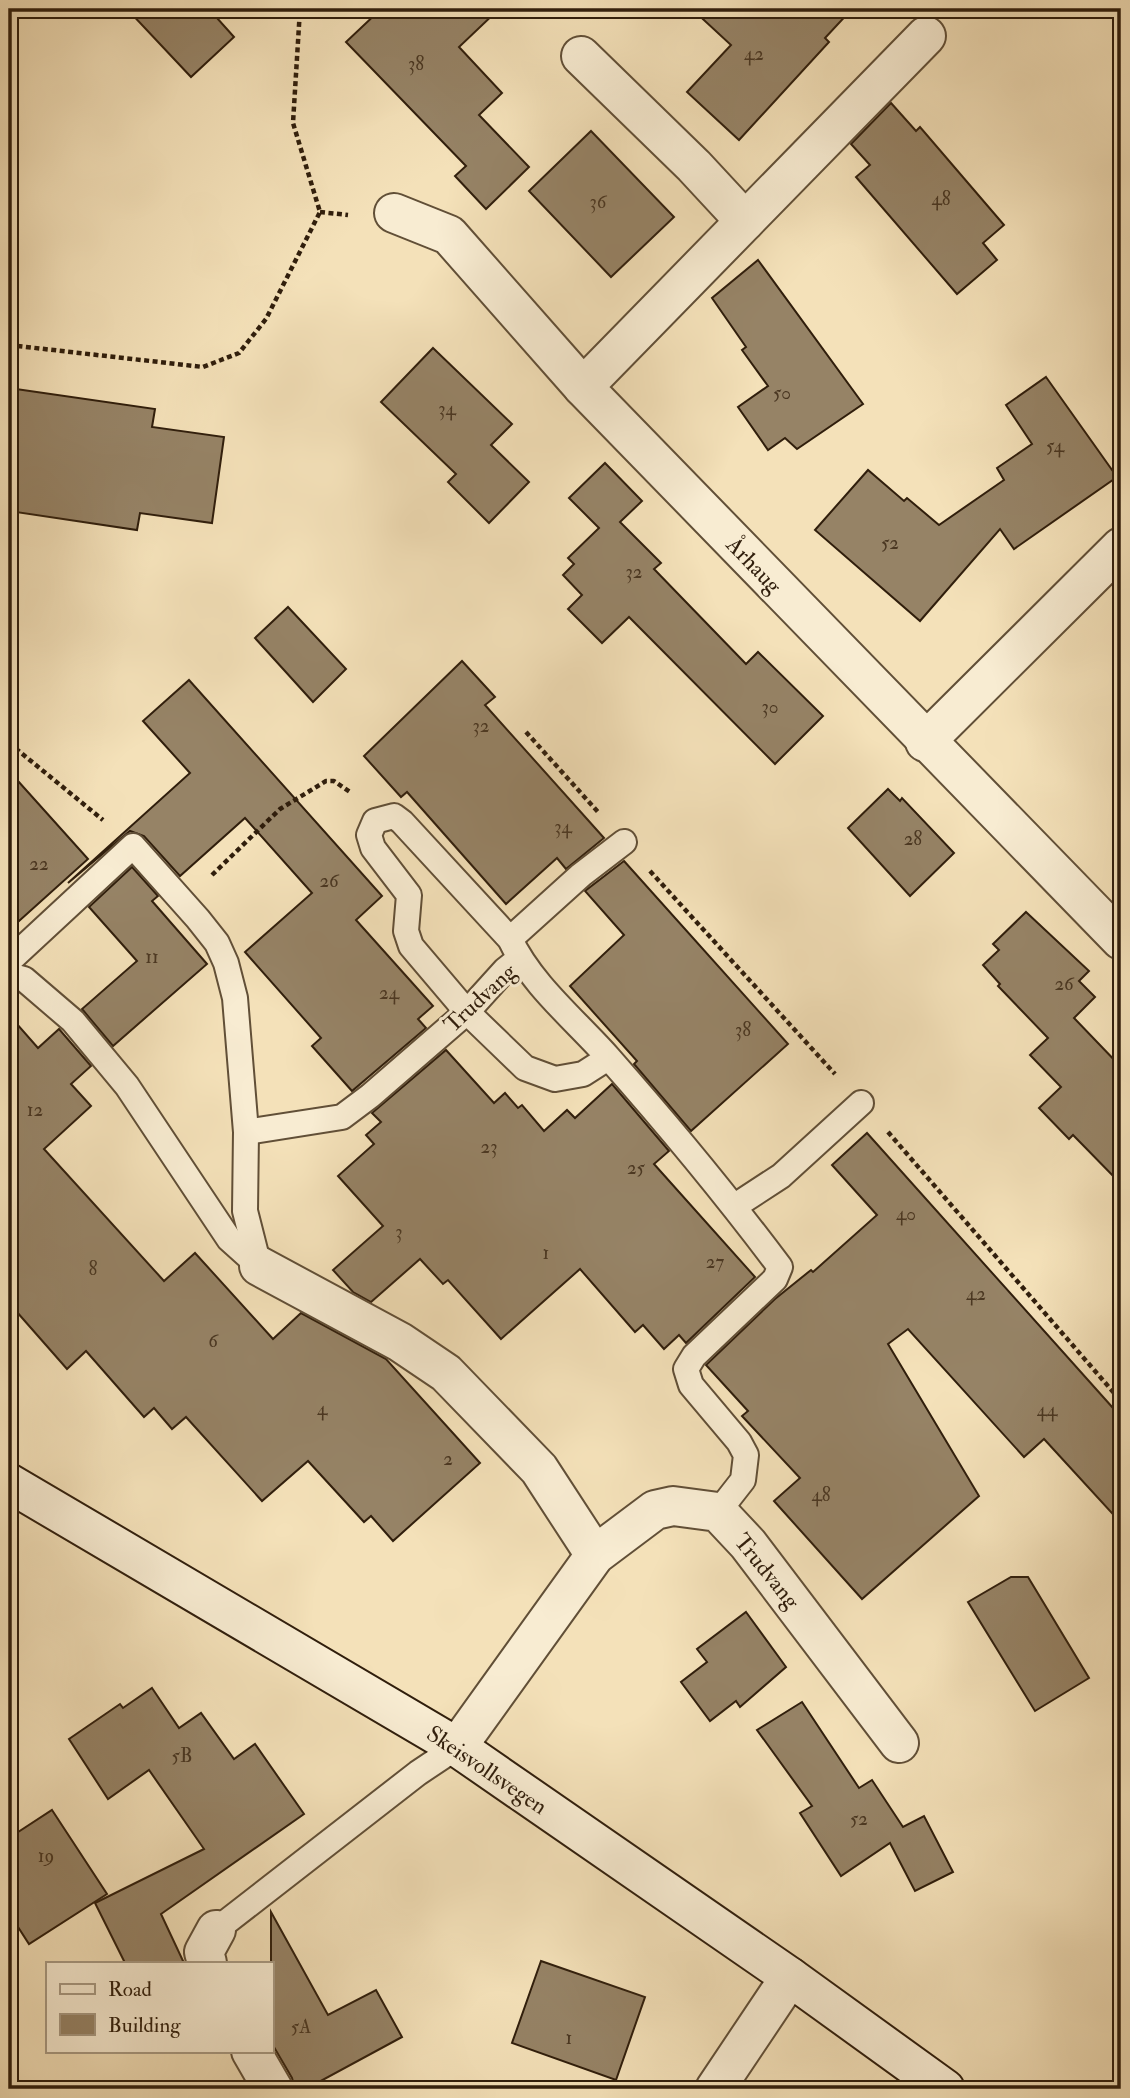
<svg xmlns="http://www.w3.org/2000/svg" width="1130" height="2098" viewBox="0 0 1130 2098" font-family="'IM FELL Double Pica',serif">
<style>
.building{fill:#968366;stroke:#301e0c;stroke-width:2}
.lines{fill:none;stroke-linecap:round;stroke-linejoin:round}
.service-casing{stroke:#614f37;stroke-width:28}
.minor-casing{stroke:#614f37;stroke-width:42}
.secondary-casing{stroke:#301e0c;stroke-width:42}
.path{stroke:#301e0c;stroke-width:4.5;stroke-dasharray:5 3.5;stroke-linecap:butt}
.service{stroke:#f8ecd2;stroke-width:24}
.minor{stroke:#f8ecd2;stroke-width:38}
.secondary{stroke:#f8ecd2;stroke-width:38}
.labels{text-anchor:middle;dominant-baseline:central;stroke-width:6;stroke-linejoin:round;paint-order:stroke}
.number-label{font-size:19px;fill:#4a3722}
.street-label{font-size:23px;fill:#301e0c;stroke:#f8ecd2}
</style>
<rect width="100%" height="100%" fill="#f4e1b9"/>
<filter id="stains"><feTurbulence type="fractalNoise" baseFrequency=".00286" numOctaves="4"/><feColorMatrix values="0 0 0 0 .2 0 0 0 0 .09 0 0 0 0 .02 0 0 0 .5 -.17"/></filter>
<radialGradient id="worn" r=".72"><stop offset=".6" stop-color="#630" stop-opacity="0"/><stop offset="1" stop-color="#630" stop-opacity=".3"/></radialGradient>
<g class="building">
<path d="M127,9H209L234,37L191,77Z"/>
<path d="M381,9H499L459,47L502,93L479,115L529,167L486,209L455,176L466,166L346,42Z"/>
<path d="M692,9H852L825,38L829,42L739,140L687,92L731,45Z"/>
<path d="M891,103L916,131L920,127L1004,225L983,243L997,260L957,294L856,177L870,165L851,144Z"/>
<path d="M591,131L674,217L611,277L529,191Z"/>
<path d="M758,260L863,404L797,449L785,438L768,450L738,407L768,386L742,350L746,347L712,298Z"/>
<path d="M433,348L512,424L491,445L529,482L489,523L448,482L456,474L381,402Z"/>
<path d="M1046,377L1117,477L1014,549L1000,529L920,621L815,530L868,470L904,501L907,498L939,525L1004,480L997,468L1032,444L1006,405Z"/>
<path d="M9,388L155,409L152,427L224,437L212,523L140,513L137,530L9,511Z"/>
<path d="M605,463L642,501L620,522L661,563L654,569L746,664L758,652L823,716L775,764L629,617L602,643L568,609L582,595L563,575L574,564L568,558L599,528L569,498Z"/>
<path d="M288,607L346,669L313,702L255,638Z"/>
<path d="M462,661L495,697L485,705L604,838L566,869L557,858L506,904L407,792L401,797L364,756Z"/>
<path d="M189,680L382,896L356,920L433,1006L418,1019L426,1028L352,1091L312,1046L321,1038L245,952L312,893L245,818L180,876L144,836L130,831L68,883L190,773L143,721Z"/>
<path d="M9,771L88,859L9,930Z"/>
<path d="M888,789L900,801L902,798L954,853L910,896L848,828Z"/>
<path d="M624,861L788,1044L691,1131L634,1064L637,1061L570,986L624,935L585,891Z"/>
<path d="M132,867L158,896L152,901L207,964L113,1046L82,1009L137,961L89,907Z"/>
<path d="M1026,912L1089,971L1079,981L1095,997L1074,1018L1121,1067V1184L1073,1135L1069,1139L1039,1108L1061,1087L1030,1055L1048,1038L998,986L1000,984L983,965L999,950L993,944Z"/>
<path d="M9,1015L38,1048L59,1029L91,1066L71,1084L91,1106L44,1149L164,1281L195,1253L273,1339L301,1313L386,1359L480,1463L393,1541L371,1516L364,1522L308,1461L262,1501L186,1417L172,1429L154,1408L144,1417L86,1351L67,1369L9,1303Z"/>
<path d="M446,1050L494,1103L505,1093L518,1108L522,1105L544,1131L567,1110L575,1118L612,1084L669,1151L654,1164L755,1277L686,1343L679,1335L664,1349L643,1325L635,1332L580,1269L501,1339L448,1280L443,1284L420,1259L371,1302L353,1292L333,1270L383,1226L338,1176L374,1144L366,1135L381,1122L372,1113Z"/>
<path d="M867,1133L1121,1417V1523L1044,1439L1024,1457L908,1329L888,1344L979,1496L862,1599L774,1501L800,1478L742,1416L748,1411L706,1365L775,1299L811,1270L813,1272L877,1215L832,1165Z"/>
<path d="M1011,1577H1028L1089,1678L1035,1711L968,1602Z"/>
<path d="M746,1612L786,1667L740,1707L736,1701L710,1721L681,1682L707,1662L697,1649Z"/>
<path d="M152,1688L179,1728L201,1713L234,1759L255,1744L304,1814L161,1914L184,1963H125L95,1903L204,1849L149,1770L108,1799L69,1739L120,1704L123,1708Z"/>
<path d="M802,1702L859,1788L872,1780L903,1827L924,1816L953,1872L915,1891L890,1843L841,1876L800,1813L812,1806L757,1730Z"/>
<path d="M52,1810L107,1894L29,1944L9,1913V1838Z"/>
<path d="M271,1912L328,2015L376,1990L402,2037L306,2089H295L292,2078L271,2042Z"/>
<path d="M541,1961L645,1997L616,2080L512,2043Z"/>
</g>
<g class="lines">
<defs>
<g id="service">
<path d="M510,939L581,875L624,842"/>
<path d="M9,961L133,846L198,919L217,943L226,963L235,998L246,1132L245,1211L259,1266"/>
<path d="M9,975L24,979L73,1021L127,1086L229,1239L259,1266"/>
<path d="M608,1058L583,1074L555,1079L525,1068L467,1012L411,946L406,931L409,895L373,848L369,835L375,821L394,816L402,822L510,939C531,984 575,1020 608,1057C668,1125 726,1195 780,1267L775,1279L694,1356L686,1369L691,1385L739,1442L746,1455L743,1480L718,1512"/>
<path d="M246,1132L342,1117L370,1096L467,1012L505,970L519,959"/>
<path d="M735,1206L781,1176L861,1103"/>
<path d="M216,1930L418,1773L457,1747"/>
</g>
<g id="minor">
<path d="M926,36L583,387L1121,940"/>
<path d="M581,56L694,166L745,221"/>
<path d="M394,213L449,235L583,387"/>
<path d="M925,742L1121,547"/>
<path d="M259,1266L400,1342L446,1373L539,1469L595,1555"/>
<path d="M457,1747L595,1555L655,1510L673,1506L718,1512L748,1544L899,1743"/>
<path d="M207,1963L204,1952L216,1930"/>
<path d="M251,2051L273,2089"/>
<path d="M715,2089L790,1977"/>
</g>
<path id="secondary" d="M9,1483L457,1747L790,1977L945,2089"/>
</defs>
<use href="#service" class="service-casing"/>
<use href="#minor" class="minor-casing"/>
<use href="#secondary" class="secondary-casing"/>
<g class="path">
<path d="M320,212L348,215"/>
<path d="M9,345L203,367L239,353L266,319L320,212L293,123L300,9"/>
<path d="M526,732L598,812"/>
<path d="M9,743L103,820"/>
<path d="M650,871L835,1074"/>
<path d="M212,875L280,809L326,781H334L350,792"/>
<path d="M888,1132L1121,1401"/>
</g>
<use href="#service" class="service"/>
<use href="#minor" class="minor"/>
<use href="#secondary" class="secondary"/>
</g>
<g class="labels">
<g class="number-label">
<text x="754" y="54">42</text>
<text x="416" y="64">38</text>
<text x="941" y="199">48</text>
<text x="598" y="202">36</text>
<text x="782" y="393">50</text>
<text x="447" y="409">34</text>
<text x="1055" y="446">54</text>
<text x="890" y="543">52</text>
<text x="634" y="572">32</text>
<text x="770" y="707">30</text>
<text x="481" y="726">32</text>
<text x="563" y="827">34</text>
<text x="913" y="839">28</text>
<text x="39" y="864">22</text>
<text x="329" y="881">26</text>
<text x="152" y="957">11</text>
<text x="1064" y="984">26</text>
<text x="389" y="993">24</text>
<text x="743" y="1030">38</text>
<text x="35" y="1110">12</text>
<text x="489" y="1147">23</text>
<text x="636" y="1168">25</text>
<text x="906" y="1214">40</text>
<text x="399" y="1232">3</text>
<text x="546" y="1253">1</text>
<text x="715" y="1262">27</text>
<text x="93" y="1269">8</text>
<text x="976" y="1294">42</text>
<text x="213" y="1341">6</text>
<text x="322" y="1409">4</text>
<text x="1047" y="1410">44</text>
<text x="448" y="1459">2</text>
<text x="821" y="1495">48</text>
<text x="182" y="1756">5B</text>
<text x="859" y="1819">52</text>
<text x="46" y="1856">19</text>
<text x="301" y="2027">5A</text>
<text x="569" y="2038">1</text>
</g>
<g class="street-label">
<text transform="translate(754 565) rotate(46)">Århaug</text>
<text transform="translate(480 998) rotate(-43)">Trudvang</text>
<text transform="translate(767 1571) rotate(51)">Trudvang</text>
<text transform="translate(487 1770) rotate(34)">Skeisvollsvegen</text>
</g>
</g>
<rect width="1130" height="2098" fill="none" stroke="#f4e1b9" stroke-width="35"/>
<rect x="10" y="10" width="1109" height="2077" fill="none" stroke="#301e0c" stroke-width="3.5"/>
<rect x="18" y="18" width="1095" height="2063" fill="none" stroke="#301e0c" stroke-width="2"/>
<rect x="46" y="1962" width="228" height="91" fill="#f8ecd2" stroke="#a89a83" stroke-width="2"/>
<rect x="60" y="1984" width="35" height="10" fill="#f8ecd2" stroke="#a89a83" stroke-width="2"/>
<text x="108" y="1996" font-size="21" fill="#301e0c">Road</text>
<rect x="60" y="2014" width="35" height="21" fill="#968366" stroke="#a89a83" stroke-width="2"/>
<text x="108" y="2032" font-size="21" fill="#301e0c">Building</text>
<rect width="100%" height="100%" filter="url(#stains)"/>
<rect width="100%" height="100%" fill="url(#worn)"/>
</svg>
